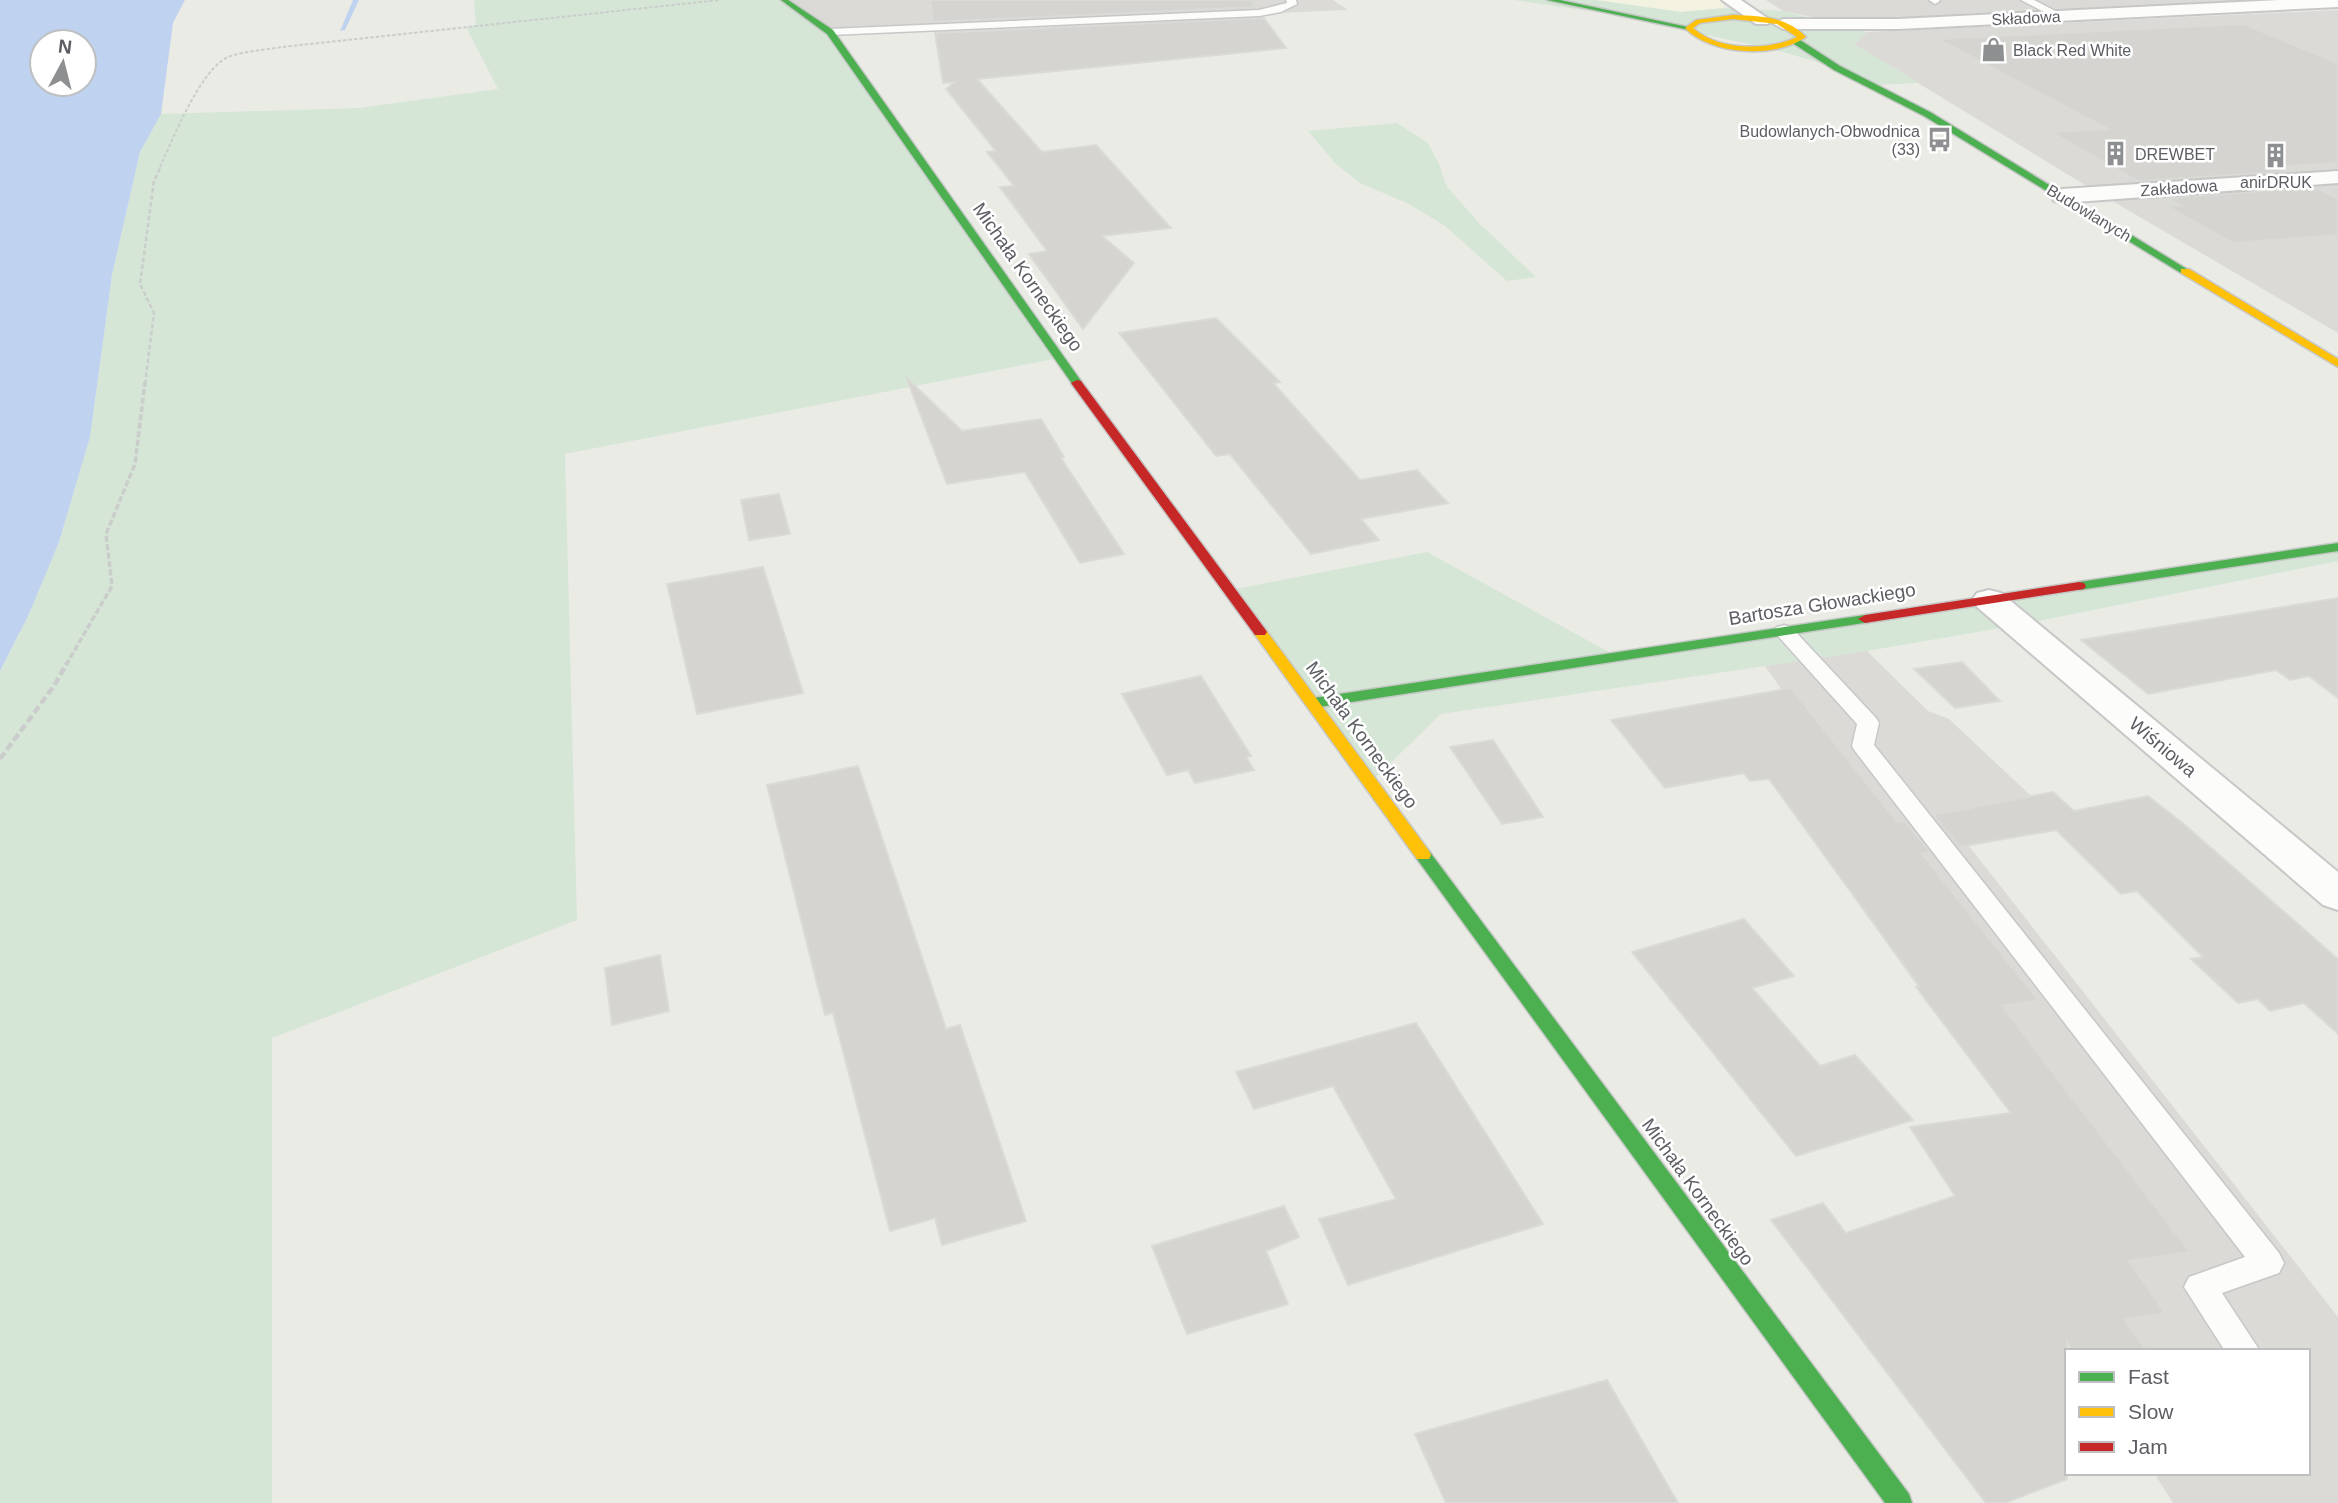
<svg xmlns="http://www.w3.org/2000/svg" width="2338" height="1503" viewBox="0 0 2338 1503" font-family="Arial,sans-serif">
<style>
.commercial{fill:#f3f2e0}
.industrial{fill:#dbdad6}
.green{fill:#d5e6d6}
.water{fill:#bfd3f0;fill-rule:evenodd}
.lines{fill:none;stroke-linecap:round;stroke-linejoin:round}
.stream{fill:#bfd3f0;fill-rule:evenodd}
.building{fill:#d5d4d1;stroke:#dadad6;stroke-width:2}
.lane-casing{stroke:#c7c7c7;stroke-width:3}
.street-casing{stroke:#c7c7c7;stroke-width:4}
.fast-casing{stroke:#c6c7c7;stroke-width:3}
.slow-casing{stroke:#c6c7c7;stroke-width:3}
.jam-casing{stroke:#c6c7c7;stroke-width:3}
.path-far3{stroke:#cacdcc;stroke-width:2;stroke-dasharray:3.5 2;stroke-linecap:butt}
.path-far2{stroke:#cacdcc;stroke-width:2.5;stroke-dasharray:4.5 2.5;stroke-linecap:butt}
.path-far1{stroke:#cacdcc;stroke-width:3.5;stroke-dasharray:6 2.5;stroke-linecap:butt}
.path{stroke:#cacdcc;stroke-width:4.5;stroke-dasharray:8 3.5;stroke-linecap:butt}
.lane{fill:#fcfcfb;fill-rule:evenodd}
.street{fill:#fcfcfb;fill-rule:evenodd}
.fast{fill:#4caf50;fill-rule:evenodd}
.slow{fill:#ffc107;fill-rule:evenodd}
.jam{fill:#c62828;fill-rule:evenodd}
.labels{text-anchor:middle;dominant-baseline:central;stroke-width:5;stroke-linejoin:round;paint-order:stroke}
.far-street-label{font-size:16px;fill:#5c5e63;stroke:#fff}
.far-poi-label{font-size:16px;fill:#5c5e63;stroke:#fff;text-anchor:start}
.street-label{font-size:19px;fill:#5c5e63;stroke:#fff}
</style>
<rect width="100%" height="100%" fill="#ebebe6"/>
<path class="commercial" d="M1596,0H1723L1724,8L1681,12Z"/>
<g class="industrial">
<path d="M784,0H1333L1348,10L830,32Z"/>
<path d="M1766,0H2285L1831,21L1783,11Z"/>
<path d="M2338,10V333L2085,185L1854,44L1867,32Z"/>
<path d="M1867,651L1928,711L1949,719L2065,828L1969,846L2338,1317V1503H2173L2154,1473H2308V1351H2073L2025,1279H2010L1920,1143L1912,1127L2011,1112L1918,987L1742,740L1782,690L1765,666Z"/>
</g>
<g class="green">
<path d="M474,0H784L830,32L1059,358L565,454L577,920L272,1038V1503H0V671L29,614L59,542L90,437L112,275L140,152L161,114L359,108L498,89L466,27L476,25Z"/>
<path d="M1514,0H1596L1681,12L1724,8L1783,11L1867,32L1854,44L1919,83L1874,85L1837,68L1776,50L1610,14Z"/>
<path d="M1397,123L1428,143L1439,164L1447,187L1480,224L1536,277L1507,281L1445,226L1409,204L1360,183L1335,163L1308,131Z"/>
<path d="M2338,547V561L2018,625L1867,651L1441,714L1371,782L1230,590L1427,552L1616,656Z"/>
</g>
<path class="water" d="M0,0H185L173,23L161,114L140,152L112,275L90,437L59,542L29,614L0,671ZM42,42H84V84H42Z"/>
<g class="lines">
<path class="stream" d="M353,0H359L345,30L340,31Z"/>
</g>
<g class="building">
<path d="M930,0H1251L1256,7L933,22Z"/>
<path d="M1264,18L1286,48L977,79L1042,152L1096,145L1171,228L1102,236L1134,263L1083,329L1029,254L1047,251L1000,187L1014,186L987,152L996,151L946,89L955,82L943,83L935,33Z"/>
<path d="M2243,24L2338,63V163L2275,167L2285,172L2138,181L2051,132L2108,129L1938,39Z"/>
<path d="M2315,187L2338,199V235L2233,243L2167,206L2180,205L2167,198Z"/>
<path d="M1216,318L1280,382L1273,383L1360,480L1417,470L1448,503L1361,519L1379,540L1311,554L1230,454L1216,456L1119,333Z"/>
<path d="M906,377L962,431L1041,419L1064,457L1061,458L1124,554L1080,563L1025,472L947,484Z"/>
<path d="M779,494L790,534L749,540L741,500Z"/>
<path d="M763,567L803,693L697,714L667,584Z"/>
<path d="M2338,598V698L2309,676L2290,680L2276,670L2148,694L2081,640Z"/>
<path d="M1962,662L2000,701L1955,708L1914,669Z"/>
<path d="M1201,676L1251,756L1246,757L1254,770L1195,783L1188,770L1167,775L1122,694Z"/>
<path d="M1791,688L1897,822L1905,821L1930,852L1922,854L2038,1000L2002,1006L2190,1252L2129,1261L2165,1313L2124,1319L2147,1351H2072L2067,1342V1479L2005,1503H1986L1771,1220L1823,1203L1846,1233L1955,1196L1910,1127L2011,1113L1916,987L1919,986L1769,779L1750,781L1744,773L1665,788L1611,720Z"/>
<path d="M1493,740L1543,817L1502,824L1450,747Z"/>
<path d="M858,766L946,1029L960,1025L1026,1221L942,1245L935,1218L890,1231L833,1013L825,1015L767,785Z"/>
<path d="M2053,792L2074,811L2148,796L2185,825L2338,959V1034L2304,1003L2270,1011L2258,999L2238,1003L2191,959L2203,957L2137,891L2121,894L2056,830L1959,847L1933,815Z"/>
<path d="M1744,919L1794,976L1752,988L1820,1066L1855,1055L1913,1120L1796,1156L1632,952Z"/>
<path d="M660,955L669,1011L612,1025L605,968Z"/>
<path d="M1416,1023L1543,1224L1348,1285L1319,1219L1396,1199L1333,1086L1254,1109L1236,1072Z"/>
<path d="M1284,1206L1299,1237L1266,1251L1288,1304L1187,1334L1152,1246Z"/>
<path d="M1607,1380L1678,1503H1446L1415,1434Z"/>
</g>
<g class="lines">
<defs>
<g id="lane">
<path d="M1286,0H1296L1297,4L1281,12L1259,16L830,35L825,32L830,29L1259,10L1287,3Z"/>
<path d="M1929,0H1939L1940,1L1935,4Z"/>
<path d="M2021,0H2034L2065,16L2056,18Z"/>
<path d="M1784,625L1791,627L1876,718L1879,723L1874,745L2279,1253L2284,1263L2279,1273L2222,1293L2260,1351H2225L2184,1287L2189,1277L2245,1257L1855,751L1852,746L1857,724L1777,635L1774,631L1777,627Z"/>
</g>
<g id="street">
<path d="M1722,0H1741L1770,20L1768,24H1756Z"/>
<path d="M2279,0H2338V7L1898,29H1783L1774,24L1783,19H1898Z"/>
<path d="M2338,171V183L2062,203L2054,201L2051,196L2054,191L2062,189Z"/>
<path d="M1989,590L2001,593L2338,872V910L2323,905L1977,607L1972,600L1977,593Z"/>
</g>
<g id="fast">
<path d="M781,0H788L833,30L1081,381V385H1073L827,34Z"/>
<path d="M1547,0H1560L1693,28L1689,30Z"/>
<path d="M1794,40H1800L1840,66L1930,112L2190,271L2181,273L1924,116L1834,70L1794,44Z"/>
<path d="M2338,543V551L2079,590L2072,586L2079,582Z"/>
<path d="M1865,615L1872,619L1870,622L1313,708L1305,703L1313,698Z"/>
<path d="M1423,849L1429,851L1909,1494L1912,1503H1885L1417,859L1415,855L1417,851Z"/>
</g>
<g id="slow">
<path d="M1733,15C1760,16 1786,16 1806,37C1775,59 1711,55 1685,28L1696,20ZM1733,19L1777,24L1797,37C1768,51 1718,51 1693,28L1700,23Z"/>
<path d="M2181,269H2189L2338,359V367L2181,273Z"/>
<path d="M1260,628L1265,629L1429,851L1431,855L1429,859H1417L1253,632Z"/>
</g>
<g id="jam">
<path d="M1077,380L1081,381L1265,629L1267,632L1265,635H1255L1071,383Z"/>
<path d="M2079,582L2084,583L2086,586L2084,589L1865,623L1858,619L1865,615Z"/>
</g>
</defs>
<use href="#lane" class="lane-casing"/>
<use href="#street" class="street-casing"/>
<use href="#fast" class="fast-casing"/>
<use href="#slow" class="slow-casing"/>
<use href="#jam" class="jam-casing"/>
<path class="path-far3" d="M160,167C173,139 200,70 228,57C244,51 265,50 282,47L719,0"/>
<path class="path-far2" d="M145,384L154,313L140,284L154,181L161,166"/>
<path class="path-far1" d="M66,665L112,586L106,534L135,464L145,382"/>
<path class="path" d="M0,759L54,686L67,663"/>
<use href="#lane" class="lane"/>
<use href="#street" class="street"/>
<use href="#fast" class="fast"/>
<use href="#slow" class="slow"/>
<use href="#jam" class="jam"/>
</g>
<defs>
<symbol id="shop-bare" viewBox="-9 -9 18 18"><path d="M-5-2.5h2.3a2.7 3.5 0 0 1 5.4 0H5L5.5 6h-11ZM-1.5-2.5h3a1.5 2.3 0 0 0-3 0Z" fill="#8e8f91" stroke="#fff" stroke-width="2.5" paint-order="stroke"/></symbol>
<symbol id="bus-bare" viewBox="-9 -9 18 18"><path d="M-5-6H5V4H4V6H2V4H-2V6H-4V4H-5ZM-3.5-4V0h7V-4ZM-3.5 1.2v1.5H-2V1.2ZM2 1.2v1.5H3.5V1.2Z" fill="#8e8f91" stroke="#fff" stroke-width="2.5" paint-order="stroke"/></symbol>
<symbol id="building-bare" viewBox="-9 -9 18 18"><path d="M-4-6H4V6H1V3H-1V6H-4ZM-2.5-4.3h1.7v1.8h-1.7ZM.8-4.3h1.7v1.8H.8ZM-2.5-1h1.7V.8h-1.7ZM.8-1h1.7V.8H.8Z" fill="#8e8f91" stroke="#fff" stroke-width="2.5" paint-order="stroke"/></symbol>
</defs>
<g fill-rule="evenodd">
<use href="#shop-bare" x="1976" y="32" width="35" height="35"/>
<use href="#bus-bare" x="1922" y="122" width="35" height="35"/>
<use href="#building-bare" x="2098" y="136" width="35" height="35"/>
<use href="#building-bare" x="2258" y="138" width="35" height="35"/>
</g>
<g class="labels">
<g class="far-street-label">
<text transform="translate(2026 18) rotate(-3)">Składowa</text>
<text transform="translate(2179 188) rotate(-4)">Zakładowa</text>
<text transform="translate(2089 213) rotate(31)">Budowlanych</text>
</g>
<g class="far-poi-label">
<text x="2013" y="50">Black Red White</text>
<text x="1920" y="131" text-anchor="end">Budowlanych-Obwodnica<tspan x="1920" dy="18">(33)</tspan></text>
<text x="2135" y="154">DREWBET</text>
<text x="2276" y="182" text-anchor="middle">anirDRUK</text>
</g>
<g class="street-label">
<text transform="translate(1028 277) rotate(55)">Michała Korneckiego</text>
<text transform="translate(1822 604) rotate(-9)">Bartosza Głowackiego</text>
<text transform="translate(1362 735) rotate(54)">Michała Korneckiego</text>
<text transform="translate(2163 747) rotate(40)">Wiśniowa</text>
<text transform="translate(1698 1192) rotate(54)">Michała Korneckiego</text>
</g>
</g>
<rect x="2065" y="1349" width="245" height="126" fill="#ffffff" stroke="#bebfc1" stroke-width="2"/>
<rect x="2079" y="1372" width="35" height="10" fill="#4caf50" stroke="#bebfc1" stroke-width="2"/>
<text x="2128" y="1384" font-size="21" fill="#5c5e63">Fast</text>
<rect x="2079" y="1407" width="35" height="10" fill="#ffc107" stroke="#bebfc1" stroke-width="2"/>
<text x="2128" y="1419" font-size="21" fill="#5c5e63">Slow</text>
<rect x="2079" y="1442" width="35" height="10" fill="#c62828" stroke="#bebfc1" stroke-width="2"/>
<text x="2128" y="1454" font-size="21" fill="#5c5e63">Jam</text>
<g transform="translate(63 63) rotate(7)"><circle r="33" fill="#ffffff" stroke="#bebfc1" stroke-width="2"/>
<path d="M0-5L12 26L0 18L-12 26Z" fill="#8e8f91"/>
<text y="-10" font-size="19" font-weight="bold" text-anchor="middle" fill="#5c5e63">N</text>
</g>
</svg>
